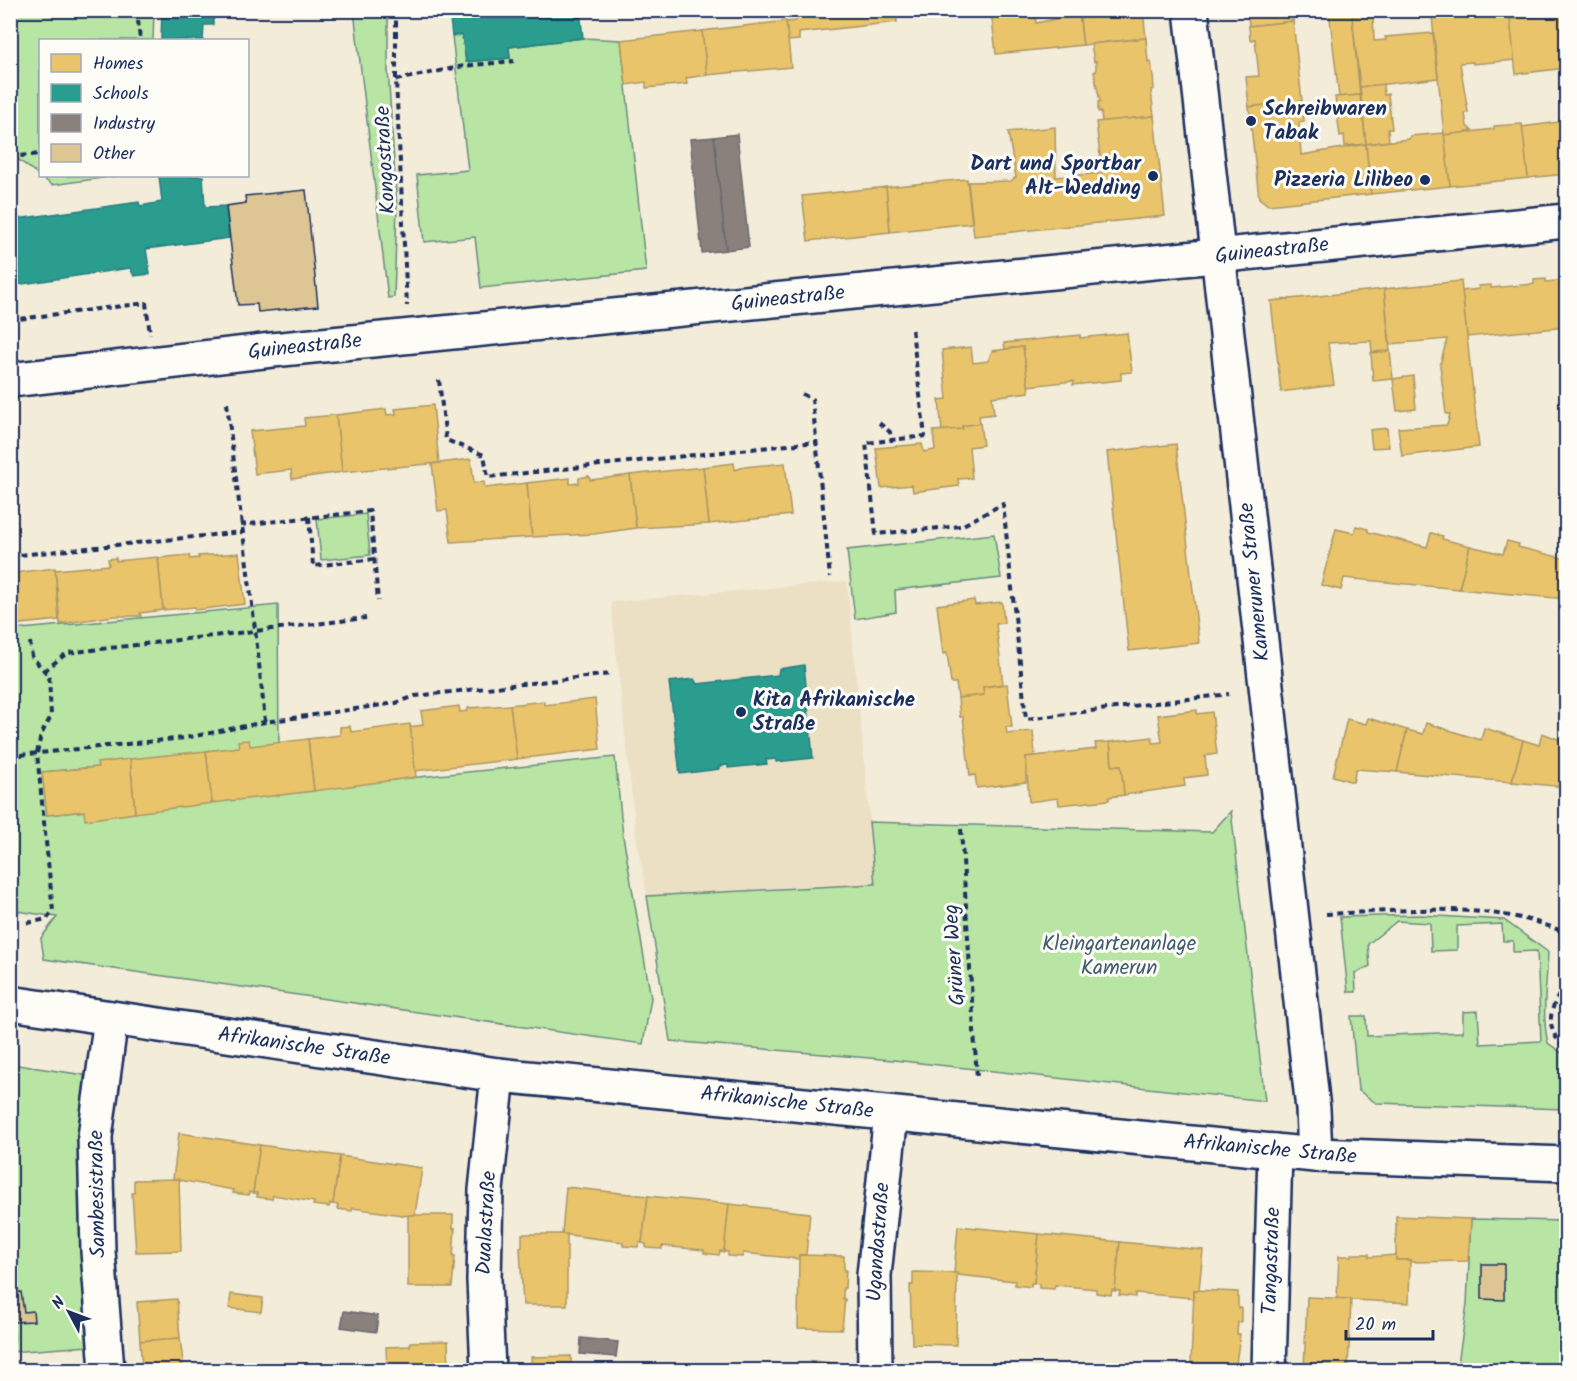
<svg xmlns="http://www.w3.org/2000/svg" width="1577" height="1381" viewBox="0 0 1577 1381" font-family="Kalam,sans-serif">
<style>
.built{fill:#ece0c4}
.green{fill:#b8e5a3;stroke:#6a8a80;stroke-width:1.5}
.homes{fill:#e9c46a;stroke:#ab9766;stroke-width:1.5}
.schools{fill:#2a9d8f;stroke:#267c80;stroke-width:1.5}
.industry{fill:#8a817c;stroke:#696873;stroke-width:1.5}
.building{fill:#ddc594;stroke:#1b2f5e;stroke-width:1.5}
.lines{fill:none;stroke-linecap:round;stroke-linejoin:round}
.minor-casing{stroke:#1b2f5e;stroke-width:38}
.path{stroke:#1b2f5e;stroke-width:4;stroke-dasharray:6 4.5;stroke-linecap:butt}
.minor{stroke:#fdfcf7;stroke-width:33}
.poi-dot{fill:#1b2f5e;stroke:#fdfcf7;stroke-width:2}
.labels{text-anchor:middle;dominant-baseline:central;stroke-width:6;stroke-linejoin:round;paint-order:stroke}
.poi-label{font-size:21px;font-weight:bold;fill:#1b2f5e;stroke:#fdfcf7;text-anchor:start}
.street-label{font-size:21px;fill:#1b2f5e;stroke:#fdfcf7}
.park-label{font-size:21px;fill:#425c6f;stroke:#fdfcf7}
</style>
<rect width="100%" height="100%" fill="#f3ecd9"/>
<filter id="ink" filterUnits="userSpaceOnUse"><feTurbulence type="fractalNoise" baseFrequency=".0167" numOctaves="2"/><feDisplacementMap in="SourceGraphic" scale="12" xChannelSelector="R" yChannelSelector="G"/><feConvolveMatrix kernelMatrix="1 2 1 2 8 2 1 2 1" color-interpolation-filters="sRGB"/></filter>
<g filter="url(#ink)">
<path class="built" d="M847,581L876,884L647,896L636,835L611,602Z"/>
<g class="green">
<path d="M10,11H154L153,40H40V176H116L52,185L11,154Z"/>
<path d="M354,11H388V70L397,207L394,297L388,298Z"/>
<path d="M462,35L466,62L510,58L509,47L583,38L621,40L646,271L481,288L475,237L424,242L417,175L468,170L452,36Z"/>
<path d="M366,514L370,555L321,560L317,519Z"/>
<path d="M994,534L1001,578L895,590L896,612L855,619L847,550Z"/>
<path d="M278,605L279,751L43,772L47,815L615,757L623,836L651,998L643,1044L44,959L41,938L57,917L11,910V630Z"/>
<path d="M1231,811L1265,1101L893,1060L670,1041L647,896L875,884L869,822L1212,832Z"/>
<path d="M1421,915L1504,920L1548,952C1547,983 1541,1014 1548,1043L1566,1056V1109L1376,1103L1358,1090L1351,1016H1366L1367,1036L1463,1032V1012L1478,1011L1480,1044L1541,1041L1537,951L1513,952V941H1503L1502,924L1457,926V950L1431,951L1430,923L1397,921L1368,944L1370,966L1355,973L1356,992H1348L1340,917Z"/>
<path d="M11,1064L84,1075L80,1205L89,1346L11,1352Z"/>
<path d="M1471,1219L1566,1221V1370H1457L1467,1304Z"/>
</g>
<g class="homes">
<path d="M795,10H896L897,22L799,33V40L788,41L786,22L796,21Z"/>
<path d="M991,10H1035L1036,23L1079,14L1083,45L996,54Z"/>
<path d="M1090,10H1143L1146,38L1083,45L1080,18L1091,17Z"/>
<path d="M1252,10H1292L1293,21L1249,26L1248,16L1253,15Z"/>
<path d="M1329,10H1373V14L1352,16L1360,95L1339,97Z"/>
<path d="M1431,10H1454L1455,15L1432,17Z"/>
<path d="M1478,10H1509L1515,60L1473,64V62L1460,63L1468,112L1465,113L1467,126L1473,132L1444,135L1432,17Z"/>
<path d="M1373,14L1374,41L1386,40L1385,37L1433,33L1438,78L1360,87L1352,16Z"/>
<path d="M1566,14V68L1516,74L1510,19Z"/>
<path d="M786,21L791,67L707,75L702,31Z"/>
<path d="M1293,21L1302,101L1249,107L1246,77L1259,76L1255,39L1250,40L1249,26Z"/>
<path d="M702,31L707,75L686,78L687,84L646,88V82L626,85L621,40Z"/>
<path d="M1146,38L1148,62L1151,61L1153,76L1154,89L1151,90L1154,116L1102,122L1101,111L1098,112V102H1100L1094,72L1096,71V61L1094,62L1091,44Z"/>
<path d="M1383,84L1384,95L1388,94L1392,129H1388L1389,141L1366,144L1360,87Z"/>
<path d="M1360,95L1366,144L1345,146L1344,135L1340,136L1335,97Z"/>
<path d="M1302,101L1304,121L1299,122L1301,155L1366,144L1371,194L1268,205L1259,198L1249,107Z"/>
<path d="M1154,116L1165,216L974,236L968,182L1011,181L1016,177L1008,132L1055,127L1056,177L1102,173L1096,122Z"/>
<path d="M1566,121V174L1528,178L1522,127Z"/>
<path d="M1522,124L1528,178L1450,186L1444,135L1494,129V126Z"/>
<path d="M1444,133L1450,186L1371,194L1366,144L1409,139L1410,136Z"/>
<path d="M967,179L972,223L890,232L886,187Z"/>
<path d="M886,187L890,232L808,241L802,196Z"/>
<path d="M1546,279V282L1566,280V327L1467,337L1462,291L1479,289L1478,286L1491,285V288L1534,284V280Z"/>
<path d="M1461,281L1479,447L1402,456L1398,428L1447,425L1450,414H1446L1440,365L1447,339L1390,344L1384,289Z"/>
<path d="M1384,289L1390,351L1372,352L1371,341L1328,343L1334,385L1281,392L1271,301Z"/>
<path d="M1127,333L1132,372L1121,373V380L1073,385L1074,381L1028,386L1023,347L1005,349L1004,343L1080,335V338Z"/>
<path d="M971,347L973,363L988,361L992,351L1023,347L1029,392L992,397L994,414L979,416L980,423L962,426L963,429L942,432L939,400L947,399L942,350Z"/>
<path d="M1390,351L1393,379L1373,381L1371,353Z"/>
<path d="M1413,376L1416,409L1397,411L1393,379Z"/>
<path d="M433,405L439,463L342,472L336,415L386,409L387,415L396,414L395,409Z"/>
<path d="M336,415L342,472L292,479L291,470L255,474L250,431L305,426L304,418Z"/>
<path d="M980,423L983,445L969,447L972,478L958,479L959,486L913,492L912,485L881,488L876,448L922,444L924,452L935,450L933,431L963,429L962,426Z"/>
<path d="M1387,428L1389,447L1372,448L1370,430Z"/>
<path d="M1176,444L1199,643L1129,651L1107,452Z"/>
<path d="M471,459L474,483L484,482L485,488L527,483L532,537L451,542L447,510L438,511L432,464Z"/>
<path d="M734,463L735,470L744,467L785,463L791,515L709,524L703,467Z"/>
<path d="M703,467L709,524L636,528L630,475Z"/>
<path d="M630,475L636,528L594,534L532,537L527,483L570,478V484L579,483V478L589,476L590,480Z"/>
<path d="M1356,526L1368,529V532L1427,547L1431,533L1443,536L1442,539L1470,546L1459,589L1344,578L1341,590L1321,585L1336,529L1354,533Z"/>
<path d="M1507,541L1519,544L1518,547L1566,559V599L1459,589L1470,546L1503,554Z"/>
<path d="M239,553L245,604L195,610V607L163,610L158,558L189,555L190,559L199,558L198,556Z"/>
<path d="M158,557L163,610L140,613L141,616H114L60,624L55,570L109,565L108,559L116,558V561Z"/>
<path d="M10,568H13V573L55,568L59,620L11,625L10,629Z"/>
<path d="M974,600L975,605L1002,602L1004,623L996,624L1003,684L983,687L984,695L958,698L956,683H951L947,653L943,654L937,605Z"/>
<path d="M1007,684L1012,727H1006L1007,734L1033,731L1035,756L1026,757V782L977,788L975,775L970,776L963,717H960L958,698L984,695L983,687Z"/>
<path d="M595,699L600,749L517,759L510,705L544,701V705Z"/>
<path d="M510,705L517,759L415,771L410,727L423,725L421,711L459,706L460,712L468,711V708Z"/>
<path d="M1197,710V714L1212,712L1217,754L1205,756L1207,775L1184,778L1185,786L1124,795L1121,765L1112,766L1110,742L1152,737L1153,743L1162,742L1158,715Z"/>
<path d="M1368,718L1407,730L1397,772L1356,769L1353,782L1333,776L1347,719L1366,724Z"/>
<path d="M1426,723L1481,740L1484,728L1523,740L1512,782L1397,772L1407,730L1423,734Z"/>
<path d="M410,724L416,777L314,791L308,739L340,735V727L350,726L351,732Z"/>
<path d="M1542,733L1566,742V787L1512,782L1523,740L1539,745Z"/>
<path d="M308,739L314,791L212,803L206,751L239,747L238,741L249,740L250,746Z"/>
<path d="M1110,742L1112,766L1121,765L1124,795L1109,797V800L1059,805L1058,798L1029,802L1026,757L1096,749L1095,743Z"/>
<path d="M206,751L212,803L135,813L130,759Z"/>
<path d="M130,759L135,813L85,820L84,811L47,815L42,772L98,767L97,763Z"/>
<path d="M179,1133L260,1145L253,1193L249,1192V1195L233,1193L234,1190L173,1179Z"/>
<path d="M260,1145L340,1156L333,1204H330L329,1207L313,1205L314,1202L273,1195L272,1199L257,1197V1193H253Z"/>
<path d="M340,1156L422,1168L415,1215L409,1216L353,1208L352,1211L337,1209L338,1205L333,1204Z"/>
<path d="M179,1179L181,1251L136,1252L132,1193H134V1180Z"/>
<path d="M566,1187L648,1196L642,1243H639L638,1247L623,1246V1242L562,1234Z"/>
<path d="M648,1196L729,1204L724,1252L720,1251L719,1255L704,1253V1250L662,1246V1249L646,1248V1244L642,1243Z"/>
<path d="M729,1204L810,1213L806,1255H799V1259L743,1253L742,1257L728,1256V1252H724Z"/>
<path d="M408,1215H453V1229L455,1228L453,1257L455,1256L452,1287H408Z"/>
<path d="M1396,1216L1471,1219L1468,1261L1410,1262V1260H1396Z"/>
<path d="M958,1226L1039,1234L1034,1283H1031V1287L1015,1285V1281L957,1275L954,1273Z"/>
<path d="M522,1234H567V1305H523L520,1247H522Z"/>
<path d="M1039,1234L1120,1242L1115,1291L1112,1290L1111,1295L1096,1293V1289L1055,1285L1054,1289L1039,1288V1284L1034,1283Z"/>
<path d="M1120,1242L1203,1250L1199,1290H1194V1298L1135,1293V1297L1119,1295L1120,1291H1115Z"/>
<path d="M1351,1254H1369V1257L1396,1255V1260H1410L1409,1303L1337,1299L1339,1256H1351Z"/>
<path d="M799,1255L844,1256V1271L846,1270L845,1288H843V1299H845L842,1329L798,1328Z"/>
<path d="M913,1272L957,1273L956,1345L912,1344L910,1285H913Z"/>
<path d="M1194,1290L1238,1292V1308H1241V1322H1238L1237,1334H1240L1236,1364L1191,1363Z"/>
<path d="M231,1294L263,1298L261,1312L229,1308Z"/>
<path d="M1307,1297L1351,1299L1348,1370L1304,1369Z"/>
<path d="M177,1299L180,1338L140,1341L137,1302Z"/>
<path d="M180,1338L184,1370H142L140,1341Z"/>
<path d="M448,1341L449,1370H387L386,1347L410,1346V1342Z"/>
<path d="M571,1356V1370H532L531,1357Z"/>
<path d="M77,1363V1370H36V1366Z"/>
<path d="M288,1367L289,1370L253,1369Z"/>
</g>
<g class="schools">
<path d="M162,10H220V12H214L213,25H204L203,40H161Z"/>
<path d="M449,10H580L583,38L509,47L510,58L466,62L462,35L452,36Z"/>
<path d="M159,176H203L205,207L226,206L229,238L146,249L150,274L134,276L130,268L16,285L14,273L10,274V220L139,202L140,206L162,202Z"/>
<path d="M804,665L813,758L776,762V759L766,760L767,764L728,768V765L719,766V769L680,774L669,682L694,679L697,684L778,675L779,669Z"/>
</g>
<g class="industry">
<path d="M737,134L749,247L726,250L714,137Z"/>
<path d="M714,137L726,250L702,253L690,139Z"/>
<path d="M344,1311L378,1316L376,1332L341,1327Z"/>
<path d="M581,1338L618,1342L616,1357L580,1354Z"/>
<path d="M811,1361L844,1364L843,1370H811Z"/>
</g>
<g class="building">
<path d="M306,190L318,306L258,312L257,304L238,305L226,206L246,203L245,196Z"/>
<path d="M1482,1264H1504V1300L1482,1299Z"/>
<path d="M21,1292L24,1312L33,1311L34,1321L13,1322L14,1339H10V1294Z"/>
</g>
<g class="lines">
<defs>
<g id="minor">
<path d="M1191,10L1313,1109L1315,1155"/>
<path d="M10,380L272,350L1566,221"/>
<path d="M10,1003L498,1075L1315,1155L1566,1164"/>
<path d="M107,1370L98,1251L95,1137L111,1018"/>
<path d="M488,1370L484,1280L486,1190L498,1075"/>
<path d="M875,1370L874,1275L891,1114"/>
<path d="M1269,1370L1275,1151"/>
</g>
</defs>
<use href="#minor" class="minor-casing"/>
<g class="path">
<path d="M137,10L140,40"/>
<path d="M396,10V80L407,306"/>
<path d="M396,80L464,66L514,61"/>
<path d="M10,157L40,154"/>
<path d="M10,320L146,303L150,334"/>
<path d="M912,330L925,436L866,443L876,534L961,526L1003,504L1026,719L1229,694"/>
<path d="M439,380L446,440L484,455L488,477L816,442"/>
<path d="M802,394L812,399L830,577"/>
<path d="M227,403C239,510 255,615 265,722"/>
<path d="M879,423L890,432L891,440"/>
<path d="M309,517L313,566L375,559"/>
<path d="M240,525L370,511L378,601"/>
<path d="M10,556L242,532"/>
<path d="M44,671L67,653L366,618"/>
<path d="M10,756L185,738L265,722L396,703L415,696L611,674"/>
<path d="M961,829L977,1078"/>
<path d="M1326,914C1405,911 1493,900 1566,933"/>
<path d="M27,923L47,919L53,911L37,753L41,735L51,716L49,676L32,657L30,642"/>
<path d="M1566,986C1549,1005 1543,1030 1566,1048"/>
</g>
<use href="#minor" class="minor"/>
</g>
</g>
<g class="poi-dot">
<circle cx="1251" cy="121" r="6"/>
<circle cx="1153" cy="176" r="6"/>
<circle cx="1425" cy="180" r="6"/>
<circle cx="741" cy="712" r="6"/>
</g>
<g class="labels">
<g class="poi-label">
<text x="1263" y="109">Schreibwaren<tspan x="1263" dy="24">Tabak</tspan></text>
<text x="1141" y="164" text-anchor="end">Dart und Sportbar<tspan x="1141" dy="24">Alt-Wedding</tspan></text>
<text x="1413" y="180" text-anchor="end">Pizzeria Lilibeo</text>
<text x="753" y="700">Kita Afrikanische<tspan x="753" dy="24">Straße</tspan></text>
</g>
<g class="street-label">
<text transform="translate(386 160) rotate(-93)">Kongostraße</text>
<text transform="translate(1272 251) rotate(-6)">Guineastraße</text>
<text transform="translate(788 299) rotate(-6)">Guineastraße</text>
<text transform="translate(305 347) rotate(-6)">Guineastraße</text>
<text transform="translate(1255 582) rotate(-96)">Kameruner Straße</text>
<text transform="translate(955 955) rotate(-94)">Grüner Weg</text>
<text transform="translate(304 1047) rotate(8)">Afrikanische Straße</text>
<text transform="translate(787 1103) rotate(6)">Afrikanische Straße</text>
<text transform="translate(1270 1150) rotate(5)">Afrikanische Straße</text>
<text transform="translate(98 1194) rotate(-91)">Sambesistraße</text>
<text transform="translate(487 1223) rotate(-87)">Dualastraße</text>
<text transform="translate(879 1242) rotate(-86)">Ugandastraße</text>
<text transform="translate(1272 1261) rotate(-88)">Tangastraße</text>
</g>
<g class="park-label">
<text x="1119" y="944">Kleingartenanlage<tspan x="1119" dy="24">Kamerun</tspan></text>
</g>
</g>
<rect width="1577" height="1381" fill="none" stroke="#fdfcf7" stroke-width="36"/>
<rect x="18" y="18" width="1541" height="1345" fill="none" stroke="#1b2f5e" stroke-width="2" filter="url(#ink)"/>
<rect x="39" y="39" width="210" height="138" fill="#fdfcf7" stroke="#a3aaba" stroke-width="1.5"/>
<rect x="51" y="54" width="30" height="18" fill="#e9c46a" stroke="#a3aaba" stroke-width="1.5"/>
<text x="93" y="69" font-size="18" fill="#1b2f5e">Homes</text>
<rect x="51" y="84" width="30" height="18" fill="#2a9d8f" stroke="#a3aaba" stroke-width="1.5"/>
<text x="93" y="99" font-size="18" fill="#1b2f5e">Schools</text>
<rect x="51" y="114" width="30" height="18" fill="#8a817c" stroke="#a3aaba" stroke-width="1.5"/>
<text x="93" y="129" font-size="18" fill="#1b2f5e">Industry</text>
<rect x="51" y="144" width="30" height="18" fill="#ddc594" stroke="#a3aaba" stroke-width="1.5"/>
<text x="93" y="159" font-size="18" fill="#1b2f5e">Other</text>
<g transform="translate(69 1312) rotate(311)" stroke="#fdfcf7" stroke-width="4.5" paint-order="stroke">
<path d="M0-4.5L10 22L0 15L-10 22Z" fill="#1b2f5e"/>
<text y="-9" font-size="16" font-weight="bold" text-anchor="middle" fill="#1b2f5e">N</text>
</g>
<path d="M1346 1330v9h87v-9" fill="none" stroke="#1b2f5e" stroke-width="3"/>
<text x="1355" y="1330" font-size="18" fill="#1b2f5e" stroke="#fdfcf7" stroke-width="4.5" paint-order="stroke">20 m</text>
</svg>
